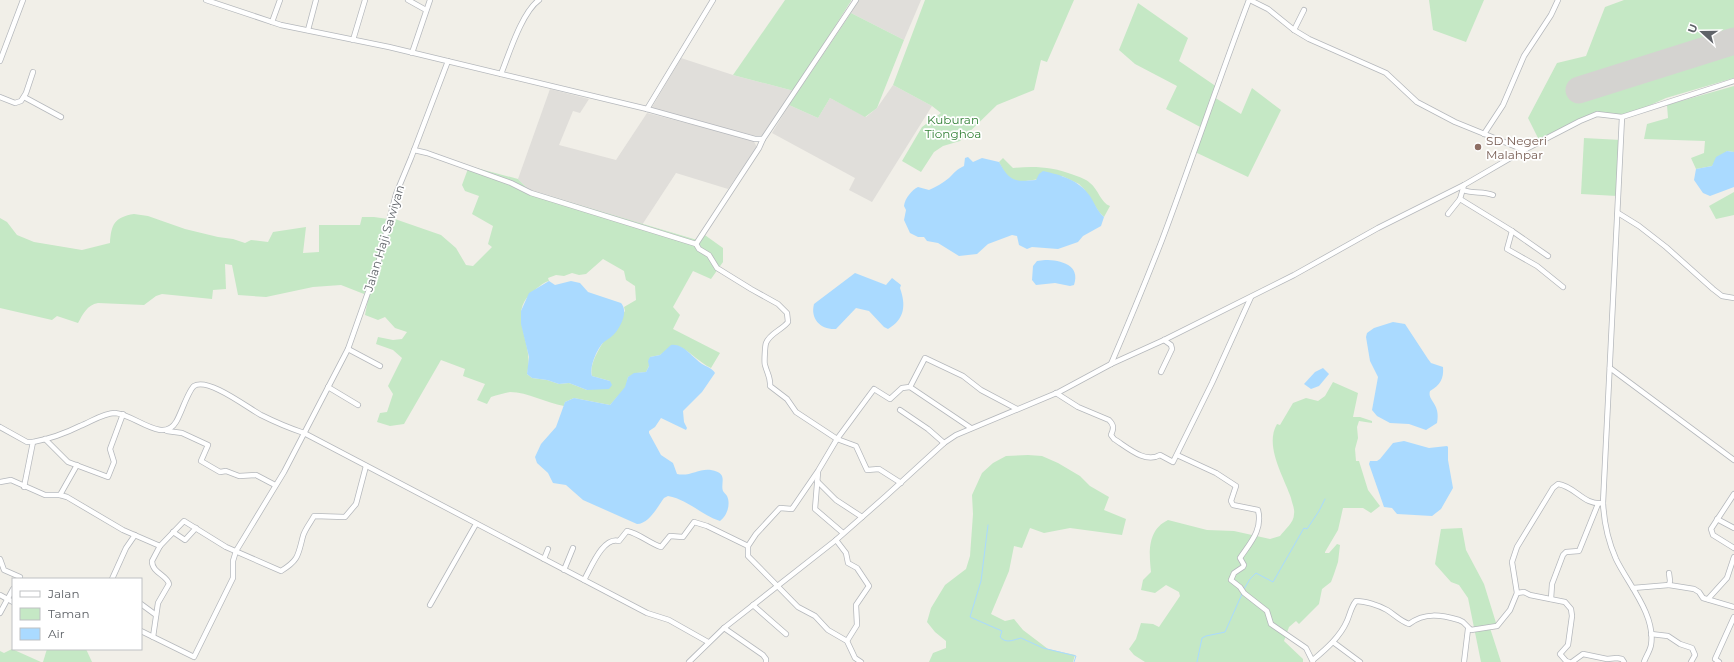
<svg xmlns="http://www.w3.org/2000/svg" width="1734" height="662" viewBox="0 0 1734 662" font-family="Montserrat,sans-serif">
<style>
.industrial{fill:#e0deda}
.green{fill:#c5e8c5;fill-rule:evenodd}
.water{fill:#aadaff}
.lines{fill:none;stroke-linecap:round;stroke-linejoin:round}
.stream{stroke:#aadaff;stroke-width:1}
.runway{stroke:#d4d3d0;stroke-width:27}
.minor-casing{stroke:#b5b8bc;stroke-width:6}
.minor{stroke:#fff;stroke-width:4.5}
.education-dot{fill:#8d6e63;stroke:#fff;stroke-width:1.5}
.labels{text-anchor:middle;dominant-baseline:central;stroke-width:3.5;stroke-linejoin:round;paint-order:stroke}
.park-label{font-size:12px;fill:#348238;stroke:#fff}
.education-label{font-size:12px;fill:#785e54;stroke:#fff;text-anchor:start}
.street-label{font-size:12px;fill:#5f6368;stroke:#fff}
</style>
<rect width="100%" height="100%" fill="#f1efe8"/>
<g class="industrial">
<path d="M858,0H921L904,40L851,13Z"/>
<path d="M681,58L733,75L794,91L765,135L760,137L651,109Z"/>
<path d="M893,85L932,106L872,202L849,190L855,178L772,133L789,105L818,118L830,98L866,117L877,108Z"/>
<path d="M550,89L589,99L580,113L573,111L559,145L616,160L647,113L753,140L757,147L728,189L676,173L642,225L529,190L518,179Z"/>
</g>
<g class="green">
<path d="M785,0H851V1L794,91L733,75Z"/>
<path d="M925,0H1074L1047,62L1041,60L1034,90L997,105L960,141L943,146L934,152L921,172L902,161L922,127L941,113L932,106L893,85Z"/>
<path d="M1429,0H1484L1466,42L1433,30Z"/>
<path d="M1624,0H1734V37L1695,49L1687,45L1668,52L1669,57L1601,79L1596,75L1576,81L1582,101L1602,94L1604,88L1672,67L1674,72L1694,66L1698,58L1734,47V78L1666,98L1624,117L1593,115L1540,142L1528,118L1557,63L1586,56L1605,7Z"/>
<path d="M1138,3L1188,38L1179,61L1217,87L1214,97L1241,114L1252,88L1281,110L1248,177L1195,152L1204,129L1166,109L1177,86L1135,64L1119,50Z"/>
<path d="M851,13L904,40L877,108L865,117L830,98L818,118L789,105Z"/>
<path d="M1734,86V152L1727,151L1712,166L1696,169L1691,158L1704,153L1705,141L1644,139L1647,124L1668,118L1667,105Z"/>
<path d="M1584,138L1621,140L1617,196L1581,194Z"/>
<path d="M1003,158L1013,168C1036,166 1052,167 1074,175C1079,177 1086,179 1090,183C1098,189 1101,203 1110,206L1104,217L1099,212L1084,189L1079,184L1062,176L1018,182L1006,176L999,162Z"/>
<path d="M469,166L518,179L529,190L697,240L702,233L723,248V262L711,279L693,271L673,307L680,315L673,329L720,353L711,368C698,362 688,348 674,345L660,355L650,357L649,366L646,372L637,373L628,377L626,387L610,405L574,398L565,402L564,406C546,403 528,392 510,392C504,393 497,395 491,397L487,404L477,400L485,384L463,376L465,369L441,360L404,424L390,426L377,422L380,413L387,412L393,394L388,386L402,358L393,350L376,344L378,337L393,340L402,339L407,332L395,328L385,317L378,320L365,315L369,294L379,269L392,218L441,235L456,248L466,265L473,266L492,247L488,244L493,226L472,214L479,196L465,191L462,185ZM603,259L624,271L626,280L635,286L636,300L624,307L625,311C615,326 587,359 592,376L610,381L587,390L569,383L559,384L547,380L532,378L527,374C536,341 503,313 536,289C540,286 544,282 549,281L548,278L556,275L564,276L572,273L579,275L586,274Z"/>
<path d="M1734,192V215L1716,219L1709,206Z"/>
<path d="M134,214L148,216L185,229L218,237L233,239L245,243L251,240L268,242L273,232L306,227L303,253L319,252V225H360L362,217H374L388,219L376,269L364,294L341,285L313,287L266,297L238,295L232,265L225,264L226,289L213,290L212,299L162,294L156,296L144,305L98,303C87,305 83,314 78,323L57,316L52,320L0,308V218L7,222L17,235L34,242L82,250L110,243C111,224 115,217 134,214Z"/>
<path d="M1333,382L1358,393L1353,417H1360L1372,421V423L1359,421L1357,427L1358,438L1355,449L1356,461H1359L1368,490L1380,506L1371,513L1363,508H1343L1338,530L1325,552V553H1329L1337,544L1340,545L1338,562L1334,574L1331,582L1322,589L1319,604L1299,624L1296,621L1289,627L1284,641L1303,659V662H1145L1134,655L1129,649L1136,639L1141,623L1153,624L1159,627L1180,596L1179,592L1166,585L1155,593L1141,590L1143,580L1151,572C1149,553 1147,530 1168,520L1207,530L1234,531L1270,539L1280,536C1285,529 1294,523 1294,514C1295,509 1292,503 1291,498C1284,477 1264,446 1277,424L1280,425L1293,403L1306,398L1318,401L1325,396Z"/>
<path d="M1028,455L1042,456L1058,463L1080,476L1090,486L1109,497L1104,510L1126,519L1122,535L1070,528L1044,533L1030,528L1022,548L1014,546L1009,571L991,614L1005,621L1014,619L1023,630L1048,649L1075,655L1073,662H929L933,653L946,648V641L935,632L927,622L931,608L945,585L966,569L970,556L973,514L972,495L982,473L993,463L1006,456Z"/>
<path d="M1462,528L1466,550L1484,584L1497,626L1490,628L1501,662H1481L1468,598L1459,585L1451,582L1435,564L1441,529Z"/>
<path d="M12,649L41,662H0V651L4,653Z"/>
<path d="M47,649H86L92,662H43Z"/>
</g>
<g class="water">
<path d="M1727,151L1734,152V187L1710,196L1703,193L1694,180L1696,169L1712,166L1716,157Z"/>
<path d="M968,157L973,162L982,158L999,162C1010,182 1015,182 1036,180L1039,174L1043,171C1061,175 1079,180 1090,196C1095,204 1097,211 1104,217L1101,226L1083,236L1078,242L1058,249L1032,247L1027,249L1019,245L1017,236L1012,235L988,244L977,254L959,256L938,243L927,241L924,237H918L910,233L904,220L906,210L904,206C905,198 912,190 918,187L929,190C936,187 943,183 949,178C954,173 957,169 964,166L965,158Z"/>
<path d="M1045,260C1061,260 1081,265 1074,285L1070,286L1055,283L1036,285L1032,280L1033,266L1037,261Z"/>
<path d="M855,273L886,285L892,278L901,285L900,288C906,305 905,319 888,329L884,327L869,311L856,308L836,329C821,330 810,319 814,304Z"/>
<path d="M549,281L555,285L571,281L580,283L588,292L621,303C628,311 622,324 616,332C613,336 608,339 604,342C597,348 589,368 592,376L610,381L612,385L609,389L587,390L569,383L559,384L547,380L532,378L527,374L529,357L521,324V311L529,293Z"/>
<path d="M1393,322L1405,324L1428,359L1431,363L1443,367C1444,379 1440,385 1430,391C1427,401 1441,403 1437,423L1426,430L1409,424L1390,423L1377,416L1372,410L1378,377L1370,361L1366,337L1367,333L1374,328Z"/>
<path d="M671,345C683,343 693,358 702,364C707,367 712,368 715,373L702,392L683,411L684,422L687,428L686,430L661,418L655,427L649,431V433L661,455L673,463L677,474C690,477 699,468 711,470C729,473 720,483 723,491C724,493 726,494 727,496C731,504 727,516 720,521C701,515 689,500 668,496L664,498C658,506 649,524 637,524L583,500L566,485L553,483L548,473L537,463L535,457L541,444L556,427L565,402L574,398L610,405L625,387L628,377L634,373L646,372L649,366L648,361L650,357L660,355Z"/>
<path d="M1323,368L1329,374L1319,386L1311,389L1304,384L1315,372Z"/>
<path d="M1404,441L1429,448L1447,446L1448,447V460L1453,488L1441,509L1432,516L1397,514L1392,508L1384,507L1369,464L1370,461H1377L1380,459L1393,443Z"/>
</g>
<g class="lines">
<g class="stream">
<path d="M988,525L981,581L970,617L1002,631L1000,637C1006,644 1013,640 1021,638L1043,648L1076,656L1074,662"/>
<path d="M1244,589L1250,579L1256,573L1273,582L1304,528L1307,529L1319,511L1325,499"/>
<path d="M1197,662L1202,638L1206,636L1225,632L1242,594"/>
</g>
<path class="runway" d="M1579,90L1734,41"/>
<defs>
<g id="minor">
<path d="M206,0L281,25L389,47L647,109L755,139H763"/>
<path d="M408,0L426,10"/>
<path d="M1250,0L1268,9L1294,30L1309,39L1386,73L1417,102L1455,122L1519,148L1526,149"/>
<path d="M272,22L280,0"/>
<path d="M308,30L316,0"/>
<path d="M1294,30L1304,10"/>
<path d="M353,40L365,0"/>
<path d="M412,53L430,0"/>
<path d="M0,61L23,0"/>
<path d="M501,74C509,54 522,12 539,0"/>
<path d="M0,97L15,103L21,101L26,93L33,72"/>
<path d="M24,97L61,117"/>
<path d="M647,109L713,0"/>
<path d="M1622,117L1603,503C1604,522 1608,541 1616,559C1628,584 1656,615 1651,645C1650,651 1646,656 1644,662"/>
<path d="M1484,134L1503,105L1524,56L1551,15L1558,0"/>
<path d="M414,150L427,153L511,183L531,193L696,244L699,249L709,255L717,268L751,289L778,304L787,313L788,322C782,330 770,333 766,343C765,346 764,363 765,365C767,373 771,378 770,386L787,399L796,412L837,439L856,446L867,470L879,469L901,483"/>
<path d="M1464,185L1460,199L1512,231L1548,256"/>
<path d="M1463,190C1473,194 1483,191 1493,195"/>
<path d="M1618,213L1639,226L1666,247L1713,289L1722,296L1734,298"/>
<path d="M1448,214L1460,199"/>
<path d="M1512,231L1507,249L1537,266L1563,287"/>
<path d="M696,244L759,148L763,139L856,0"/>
<path d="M348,349L380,366"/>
<path d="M1111,364C1129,322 1146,281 1162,240C1192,160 1219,79 1249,0"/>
<path d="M1610,368L1734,460"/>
<path d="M1161,372L1172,349L1171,345L1164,340"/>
<path d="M328,387L358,405"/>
<path d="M910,387L971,428"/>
<path d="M1056,393L1078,407L1109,420C1114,425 1114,428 1111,435L1114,439C1127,447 1145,464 1160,455L1173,462L1212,383L1251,297"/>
<path d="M900,410L928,429L944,443"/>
<path d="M0,427L27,442H33C49,439 66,433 80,426C91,422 103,413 115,413C134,414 163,444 176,422C181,414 188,391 194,386C208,377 248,408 261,415C275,422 289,428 304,433L647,613L669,620L708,642"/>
<path d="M167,431L182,433L208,445L201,461L220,472L226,471L239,476L256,475L275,485"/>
<path d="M45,439L68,462L108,477L114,462L110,449L123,414"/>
<path d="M1177,455L1216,473L1236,486L1231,501L1233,505L1258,510C1263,530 1250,543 1240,558L1244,565L1243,567L1234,573L1231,580L1240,587L1244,593L1267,611L1271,624L1306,648L1313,662"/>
<path d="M818,472L815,509L843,533"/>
<path d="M817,481L836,500L862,517"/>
<path d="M0,482L11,480L45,495H60L67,497L123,530L160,546"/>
<path d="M24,487L33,442"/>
<path d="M1734,494L1711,529L1713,535L1734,548"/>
<path d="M60,495L77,465"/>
<path d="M1717,519L1734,528"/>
<path d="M173,532L185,540L196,528"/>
<path d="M836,540L846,553L848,563L857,568L869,586L856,605L857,625L847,641"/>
<path d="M0,559L4,570L20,577L19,579"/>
<path d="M544,559L548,549"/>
<path d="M564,570L573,548"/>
<path d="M112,579L126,548L135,535"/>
<path d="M584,580C591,568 603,536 619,541L627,531C640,534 649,543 661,547L670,536L683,537L694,522L707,526L748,546"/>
<path d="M1669,585L1694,589L1699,592L1703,598L1734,607"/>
<path d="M1633,588L1669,585L1670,581L1669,573"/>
<path d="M1517,593L1524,592L1530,595L1565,602L1571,609L1572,616L1568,645L1560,654L1566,661L1569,662"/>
<path d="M0,595L13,602"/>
<path d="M1551,599L1552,584L1563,555L1566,552L1579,551L1598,504"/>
<path d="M1708,599L1727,578L1734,557"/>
<path d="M141,604L156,615"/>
<path d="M430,605L476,524"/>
<path d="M753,605L786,634"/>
<path d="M0,613L13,589"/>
<path d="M724,628L763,655L766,659V662"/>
<path d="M141,631L194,657L233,578V561L236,551L284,472L348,349L378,264L396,194L411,158L448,61"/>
<path d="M1651,634L1668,636L1680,644L1692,648L1695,655L1691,662"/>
<path d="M153,637L158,603L169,584C167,575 152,573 152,561L160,546L184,521L226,547L281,571C299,560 298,555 303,536C305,529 311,522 314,516L345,517L356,504L366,466"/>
<path d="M1333,642L1360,662"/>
<path d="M1313,660C1326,649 1340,637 1347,621C1350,614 1351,607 1356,601C1365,601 1378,605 1387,610C1395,615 1400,621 1409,624C1425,612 1441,615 1459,620L1463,622L1471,630L1497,626L1510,610L1517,593L1512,562L1517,547L1553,488L1558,484C1575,486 1584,506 1603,503"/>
<path d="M689,662L724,628L836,540L886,496L944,443L956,435L1059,392L1111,364L1164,340L1294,275L1378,228L1464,185L1526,149L1580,121L1597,114L1622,117L1734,81"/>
<path d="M861,662L855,658L847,641L828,630L815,616L798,607L748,556V546L756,534L780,508L792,509L818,471L837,439L874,389L890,399L902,388L910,387L925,358L963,376L981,390L1017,409"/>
<path d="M1464,662L1468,629"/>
<path d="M1572,662L1583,654L1607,659L1617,658L1622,659L1624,662"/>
<path d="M1719,662L1715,659L1734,617"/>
</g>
</defs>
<use href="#minor" class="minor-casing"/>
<use href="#minor" class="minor"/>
</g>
<circle class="education-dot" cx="1478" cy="147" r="4"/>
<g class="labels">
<g class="park-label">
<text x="953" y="119">Kuburan<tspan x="953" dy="14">Tionghoa</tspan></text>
</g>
<g class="education-label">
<text x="1486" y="140">SD Negeri<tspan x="1486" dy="14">Malahpar</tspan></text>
</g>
<g class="street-label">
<text transform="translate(384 238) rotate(-73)">Jalan Haji Sawiyan</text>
</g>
</g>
<rect x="12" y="578" width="130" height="72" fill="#ffffff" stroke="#bfc1c3"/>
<rect x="20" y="591" width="20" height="6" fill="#ffffff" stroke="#bfc1c3"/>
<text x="48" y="598" font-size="12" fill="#5f6368">Jalan</text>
<rect x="20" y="608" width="20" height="12" fill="#c5e8c5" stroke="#bfc1c3"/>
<text x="48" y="618" font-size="12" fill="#5f6368">Taman</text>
<rect x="20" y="628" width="20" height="12" fill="#aadaff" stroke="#bfc1c3"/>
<text x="48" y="638" font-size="12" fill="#5f6368">Air</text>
<g transform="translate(1702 32) rotate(291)" stroke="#ffffff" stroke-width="3" paint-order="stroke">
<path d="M0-3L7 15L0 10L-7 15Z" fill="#5f6368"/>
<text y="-6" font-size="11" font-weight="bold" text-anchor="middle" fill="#5f6368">U</text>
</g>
</svg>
